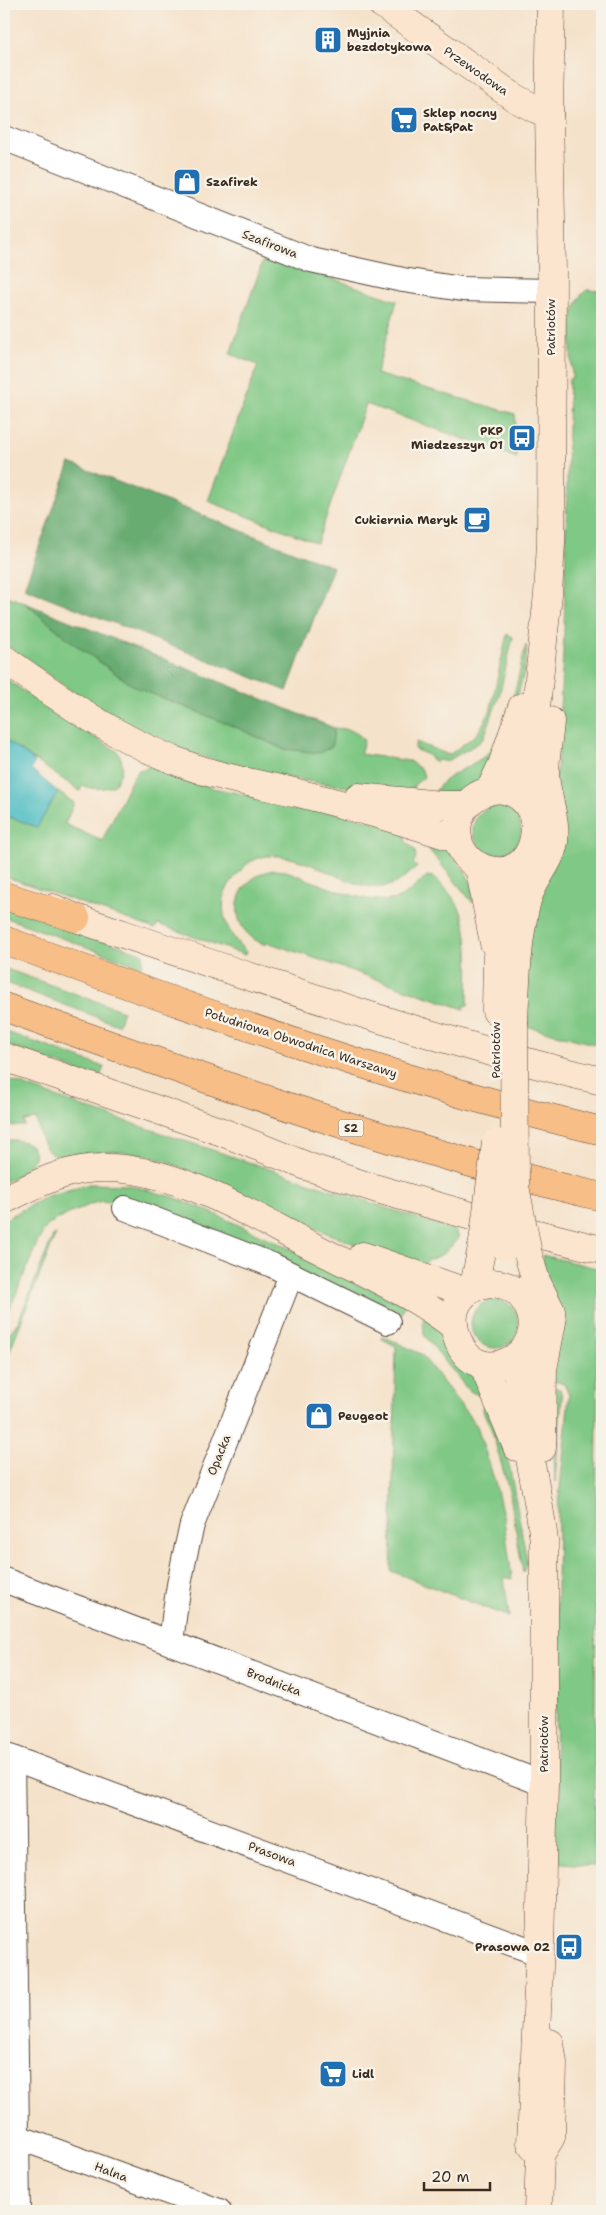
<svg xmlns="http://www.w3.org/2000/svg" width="606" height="2215" viewBox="0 0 606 2215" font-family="'Shantell Sans',sans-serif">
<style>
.green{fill:#80c885;stroke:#5e7952}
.forest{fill:#68ac72;stroke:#526b48}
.water{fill:#50bec5;stroke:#467472}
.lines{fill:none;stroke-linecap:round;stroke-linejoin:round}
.street-casing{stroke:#574638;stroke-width:26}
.secondary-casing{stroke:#574638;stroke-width:29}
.highway-casing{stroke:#574638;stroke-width:29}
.street{stroke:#fff;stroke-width:24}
.secondary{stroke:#fce5cf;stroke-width:28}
.highway{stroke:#f7be88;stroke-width:28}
.secondary-bridge-casing{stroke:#574638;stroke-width:29;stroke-linecap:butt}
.secondary-bridge{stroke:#fce5cf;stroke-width:28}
.labels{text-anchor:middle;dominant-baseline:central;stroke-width:5;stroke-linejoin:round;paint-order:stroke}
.shield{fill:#f7f3e8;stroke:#73665b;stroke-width:1}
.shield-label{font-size:11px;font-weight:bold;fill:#3b2a1e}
.poi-label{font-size:12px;font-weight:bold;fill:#3b2a1e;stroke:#f7f3e8;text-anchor:start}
.street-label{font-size:12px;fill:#3b2a1e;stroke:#f7f3e8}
</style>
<rect width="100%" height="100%" fill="#f7f3e8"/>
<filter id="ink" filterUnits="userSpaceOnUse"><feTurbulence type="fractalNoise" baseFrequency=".02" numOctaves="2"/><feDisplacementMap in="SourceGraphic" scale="10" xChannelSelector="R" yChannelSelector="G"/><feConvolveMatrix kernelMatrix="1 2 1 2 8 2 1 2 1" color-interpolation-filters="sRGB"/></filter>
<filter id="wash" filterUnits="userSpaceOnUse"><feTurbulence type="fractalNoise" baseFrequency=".0096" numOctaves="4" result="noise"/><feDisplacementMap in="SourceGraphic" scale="20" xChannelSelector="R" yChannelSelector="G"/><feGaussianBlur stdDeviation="1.12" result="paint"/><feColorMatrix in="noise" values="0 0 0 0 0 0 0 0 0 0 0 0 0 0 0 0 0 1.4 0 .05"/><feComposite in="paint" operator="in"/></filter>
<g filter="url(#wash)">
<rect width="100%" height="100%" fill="#f5e2ca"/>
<g class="green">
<path d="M265,255L397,301L376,374L515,414L517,458L366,404L317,543L208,501L258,365L230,354Z"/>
<path d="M587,290L602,291V790L600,1043H597V1045L526,1026L523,979L557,767L564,635L569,379L572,378C572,355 565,304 587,290Z"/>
<path d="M4,595L25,603L73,643L135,687L238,728L283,749L332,746L334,728C346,729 357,729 364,741L360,754L409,761L422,770L424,777L414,785L413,794C331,786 249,776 172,746C111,722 57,681 4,643Z"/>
<path d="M507,634L513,637L499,696L484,737L480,742L446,762L439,760L435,762L426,754L414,749L416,742L449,755L477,734L490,712Z"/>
<path d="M526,645C531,666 500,756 486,774C474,790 452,794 434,794C443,774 472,768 488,753C509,731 518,675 526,645Z"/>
<path d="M4,677L51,711L117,751C126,764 122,773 113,786C102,789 93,790 82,785L80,791L4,739Z"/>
<path d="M152,766L213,788L356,817L406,830L405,840L415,850L416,858L413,863L417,867C404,878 392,889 374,887C335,884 276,832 242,869C235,877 228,884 225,894C219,918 230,935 246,952L245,955L158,924L155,929L4,876V815L37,827L58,792L74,803L65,824L102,841L133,777L139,770Z"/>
<circle cx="497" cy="830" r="24"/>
<path d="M426,841L443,845L465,871L472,885L473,903L430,851Z"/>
<path d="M274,870L286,871C314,881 372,909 399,898C409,893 418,884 427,876L433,877C444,885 459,903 463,917C471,944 468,978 468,1006L464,1005V1009L267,942L266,945C223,930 231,877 274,870Z"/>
<path d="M4,906L144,954L141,967L4,917Z"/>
<path d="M4,968L123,1011L118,1025L4,982Z"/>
<path d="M4,1031L104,1067L99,1079L4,1044Z"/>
<path d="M4,1078L86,1108L456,1231V1235L459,1236C453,1246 439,1260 428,1259L422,1271L324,1232L166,1161L144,1155L114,1151L57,1156C41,1150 40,1133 36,1119L24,1121L25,1126H12L4,1123Z"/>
<path d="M12,1140C30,1140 43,1151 28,1167C22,1174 12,1178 4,1182V1141Z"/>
<path d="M89,1184L129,1185L173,1197L199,1207L346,1274L405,1305L399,1319L120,1204L102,1201L94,1203L57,1219L47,1226L38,1241L12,1304L4,1318V1220L47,1196Z"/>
<path d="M56,1234L4,1365V1340L18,1322L53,1236Z"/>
<path d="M542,1255L596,1268L598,1271L594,1866L554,1862L558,1509L569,1395L564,1384L552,1380Z"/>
<circle cx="495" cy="1324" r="24"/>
<path d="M423,1319H432L488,1394L478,1395L468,1390L424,1335Z"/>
<path d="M383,1336L421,1354L477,1426L495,1482L504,1520L512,1579L504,1577L509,1617L391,1571L396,1346L382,1339Z"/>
<path d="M552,1387L560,1389L562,1397L555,1482Z"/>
<path d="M490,1398L510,1469L527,1561L523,1573L510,1494L491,1428L482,1409L485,1401Z"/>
</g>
<g class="forest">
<path d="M70,463L333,567L287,691L24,588Z"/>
<path d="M25,603L334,728L332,746L320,753L283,749L238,728L135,687L73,643Z"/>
</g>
<path class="water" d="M4,739L35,761L31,769L58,792L37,827L4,815Z"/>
</g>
<g filter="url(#ink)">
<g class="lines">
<defs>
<g id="street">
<path d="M4,138L311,260L403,280L462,289L552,291"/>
<path d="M125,1208L272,1265L388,1322"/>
<path d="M4,1580L544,1784"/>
<path d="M171,1643C175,1603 182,1564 192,1525L291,1275"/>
<path d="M4,1755L540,1954"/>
<path d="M12,1758L18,2211"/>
<path d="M4,2132L219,2211"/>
</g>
<g id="secondary">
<path d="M382,4L515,98L536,109L549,114"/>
<path d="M4,659C60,699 118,740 184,764C220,778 260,784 298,793C351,806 406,822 458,839"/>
<path d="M499,789C553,795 541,876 495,871C445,866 443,795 499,789Z"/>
<path d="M490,790L502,765L522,707"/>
<path d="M358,797L441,805H466"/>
<path d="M522,798L536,707L548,594L551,543L552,273L549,114L551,4"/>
<path d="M479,866L494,943"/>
<path d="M53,908L76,918C250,977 424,1038 602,1081"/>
<path d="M496,1011L497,956L509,884L515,867"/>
<path d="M514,1021C516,980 517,939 527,900C533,879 551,862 554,842C557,819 546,796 545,774C545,756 549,738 550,721"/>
<path d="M4,1057L222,1132L309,1167L374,1188L506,1226L602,1250"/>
<path d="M4,1200C36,1184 66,1168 104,1168C177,1167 254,1217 318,1249C364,1273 413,1294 454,1326"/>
<path d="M528,1254L536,1281L551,1311L552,1322L543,1369L542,1448"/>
<path d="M363,1256L466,1292"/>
<path d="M488,1283C505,1283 517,1288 526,1303C557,1353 470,1400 455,1330C449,1305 464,1288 488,1283Z"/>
<path d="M474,1286L483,1242"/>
<path d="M517,1358C518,1419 537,1480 544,1541V1784L540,1946L531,2143L540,2155"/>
<path d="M483,1365L517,1447"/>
<path d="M538,2211L540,2155L551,2137L553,2063L550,2043"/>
</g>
<g id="highway">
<path d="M4,896L76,918"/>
<path d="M4,940C200,1012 399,1082 602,1131"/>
<path d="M4,1007C201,1078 398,1149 602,1197"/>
</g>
</defs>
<use href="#street" class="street-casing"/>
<use href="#secondary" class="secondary-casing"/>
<use href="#highway" class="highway-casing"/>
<use href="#street" class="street"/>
<use href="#secondary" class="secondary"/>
<use href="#highway" class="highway"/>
<defs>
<g id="secondary-bridge">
<path d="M514,1021L515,1186L528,1254"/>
<path d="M500,1192L505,1247"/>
<path d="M483,1242L496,1143"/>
</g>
</defs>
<use href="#secondary-bridge" class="secondary-bridge-casing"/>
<use href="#secondary-bridge" class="secondary-bridge"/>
</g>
</g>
<defs>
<symbol id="building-square" viewBox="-11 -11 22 22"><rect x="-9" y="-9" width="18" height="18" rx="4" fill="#1f6fb2" stroke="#f7f3e8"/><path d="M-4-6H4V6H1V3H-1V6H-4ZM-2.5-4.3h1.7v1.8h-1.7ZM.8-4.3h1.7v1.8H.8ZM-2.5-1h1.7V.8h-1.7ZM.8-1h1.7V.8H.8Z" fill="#fff"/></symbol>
<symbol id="supermarket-square" viewBox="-11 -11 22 22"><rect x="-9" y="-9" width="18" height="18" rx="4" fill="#1f6fb2" stroke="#f7f3e8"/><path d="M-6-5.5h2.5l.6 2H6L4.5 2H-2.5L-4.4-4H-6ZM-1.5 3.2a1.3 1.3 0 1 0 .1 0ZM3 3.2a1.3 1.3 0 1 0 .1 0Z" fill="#fff"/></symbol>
<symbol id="shop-square" viewBox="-11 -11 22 22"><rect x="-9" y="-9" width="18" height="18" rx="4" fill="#1f6fb2" stroke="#f7f3e8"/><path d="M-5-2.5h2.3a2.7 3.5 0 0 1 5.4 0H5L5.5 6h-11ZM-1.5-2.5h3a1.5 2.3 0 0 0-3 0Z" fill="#fff"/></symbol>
<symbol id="bus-square" viewBox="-11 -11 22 22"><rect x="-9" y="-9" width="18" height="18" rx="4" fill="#1f6fb2" stroke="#f7f3e8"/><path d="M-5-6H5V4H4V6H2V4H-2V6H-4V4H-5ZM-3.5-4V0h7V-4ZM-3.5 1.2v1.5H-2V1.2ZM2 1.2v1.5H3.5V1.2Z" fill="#fff"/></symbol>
<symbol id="cafe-square" viewBox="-11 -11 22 22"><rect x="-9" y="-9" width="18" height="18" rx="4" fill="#1f6fb2" stroke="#f7f3e8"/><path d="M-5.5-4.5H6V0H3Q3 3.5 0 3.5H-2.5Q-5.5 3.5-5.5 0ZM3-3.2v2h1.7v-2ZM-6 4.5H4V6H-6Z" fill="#fff"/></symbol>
</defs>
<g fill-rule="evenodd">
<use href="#building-square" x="312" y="24" width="32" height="32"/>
<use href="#supermarket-square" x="388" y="104" width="32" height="32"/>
<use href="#shop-square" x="171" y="166" width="32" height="32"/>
<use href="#bus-square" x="506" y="422" width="32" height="32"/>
<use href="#cafe-square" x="461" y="504" width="32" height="32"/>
<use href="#shop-square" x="303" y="1400" width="32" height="32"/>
<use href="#bus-square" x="553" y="1931" width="32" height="32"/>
<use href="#supermarket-square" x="317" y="2058" width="32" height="32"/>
</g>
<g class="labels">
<rect class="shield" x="338.5" y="1119.5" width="25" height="17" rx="4"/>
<g class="shield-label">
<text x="351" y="1128">S2</text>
</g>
<g class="poi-label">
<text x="347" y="33">Myjnia<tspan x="347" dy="14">bezdotykowa</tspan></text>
<text x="423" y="113">Sklep nocny<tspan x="423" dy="14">Pat&amp;Pat</tspan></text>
<text x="206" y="182">Szafirek</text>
<text x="503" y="431" text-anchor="end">PKP<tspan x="503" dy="14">Miedzeszyn 01</tspan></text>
<text x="458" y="520" text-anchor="end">Cukiernia Meryk</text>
<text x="338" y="1416">Peugeot</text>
<text x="550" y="1947" text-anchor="end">Prasowa 02</text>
<text x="352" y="2074">Lidl</text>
</g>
<g class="street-label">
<text transform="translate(476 71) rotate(35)">Przewodowa</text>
<text transform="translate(270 244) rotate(21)">Szafirowa</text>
<text transform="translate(551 327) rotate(-90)">Patriotów</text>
<text transform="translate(301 1043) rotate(18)">Południowa Obwodnica Warszawy</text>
<text transform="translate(496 1050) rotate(-90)">Patriotów</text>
<text transform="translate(219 1455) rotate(-68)">Opacka</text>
<text transform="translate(274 1682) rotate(21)">Brodnicka</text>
<text transform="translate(544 1744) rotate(-90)">Patriotów</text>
<text transform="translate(272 1854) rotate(20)">Prasowa</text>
<text transform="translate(111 2172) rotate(21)">Halna</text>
</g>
</g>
<rect width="606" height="2215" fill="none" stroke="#f7f3e8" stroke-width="20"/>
<path d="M424 2182v8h66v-8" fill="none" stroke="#3b2a1e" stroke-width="2.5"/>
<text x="431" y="2182" font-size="15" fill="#3b2a1e" stroke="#f7f3e8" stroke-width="4" paint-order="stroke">20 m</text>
</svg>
